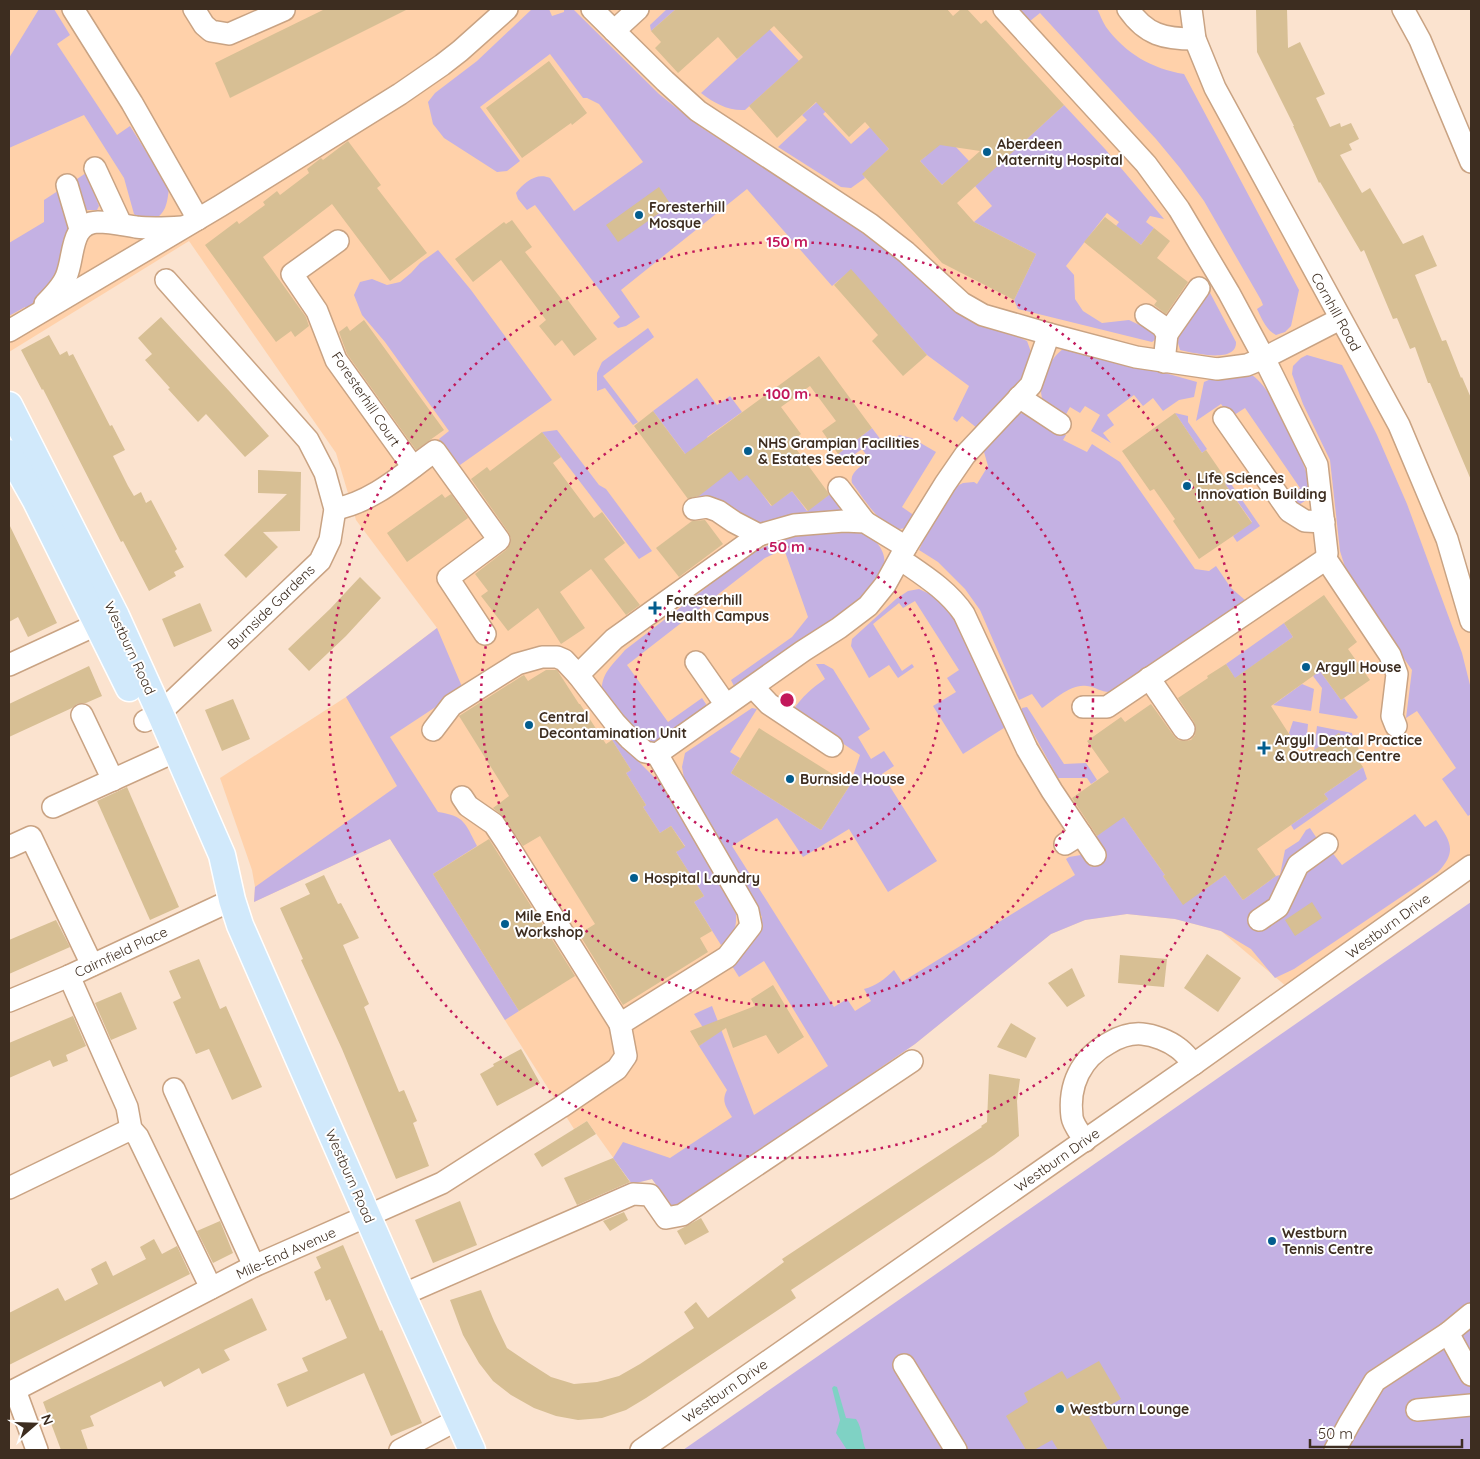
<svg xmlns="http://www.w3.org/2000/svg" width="1480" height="1459" viewBox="0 0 1480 1459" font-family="Quicksand,sans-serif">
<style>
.built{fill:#ffd1aa}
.green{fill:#c4b1e3}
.water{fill:#7fd2c4}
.building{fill:#d7bf94;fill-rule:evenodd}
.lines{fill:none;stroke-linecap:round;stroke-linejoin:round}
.minor-casing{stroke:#c9a383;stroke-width:24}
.major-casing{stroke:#fff;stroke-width:29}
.minor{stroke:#fff;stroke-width:21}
.major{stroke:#d1e9fb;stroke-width:26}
.ring{fill:none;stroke:#c2185b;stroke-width:2.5;stroke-dasharray:2.5 5}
.poi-dot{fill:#035d8e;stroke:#fff;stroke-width:2}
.labels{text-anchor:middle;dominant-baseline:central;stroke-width:4;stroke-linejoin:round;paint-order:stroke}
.poi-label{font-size:14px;font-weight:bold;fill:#3d2d20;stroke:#fff;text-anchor:start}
.street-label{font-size:14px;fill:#3d2d20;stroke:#fff}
.centre{fill:#c2185b;stroke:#fff;stroke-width:2.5}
.ring-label{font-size:15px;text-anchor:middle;font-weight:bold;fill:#c2185b;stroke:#fff;stroke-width:4;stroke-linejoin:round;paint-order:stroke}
</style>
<rect width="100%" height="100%" fill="#fbe3cf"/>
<path class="built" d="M9,9H1191L1195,39L1447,539L1471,621V866L1294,993L1221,931L1175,919L1127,914L1085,920L1051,934L915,1044L674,1209L652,1179L632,1184L587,1121L574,1129L390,839L254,902L255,887L252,870L220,778L346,697L437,628L356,520L336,453L189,241L9,352Z"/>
<g class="green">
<path d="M39,9H54L70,35L57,44L117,135L130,126L169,188C167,205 166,214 150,222L141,220L134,214L124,178L84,115L9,148V58Z"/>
<path d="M532,9H549L552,16L564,12V9H573L659,94L699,126L866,234L898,258L939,297L961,314L1008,332L1027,341L1031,352L1028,373L977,428L962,416L957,422L953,419L969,386L927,355L851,270L832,286L747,189L621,290L640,317L626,326L618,328L613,323L620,317L535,205L527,210L518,199L516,193C524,182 537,172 550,178L574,211L643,162L599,104L587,98H583L550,54L480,107L520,161L507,171L497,172L444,138L433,124L428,102L435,93L477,61Z"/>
<path d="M667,9H676L651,31L650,25Z"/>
<path d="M750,9H772L760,19L799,61L745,110C728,111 714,103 701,93L762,36L743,14Z"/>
<path d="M1012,9H1097C1100,14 1102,21 1106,27C1125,53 1152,69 1184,74L1299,290L1291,326L1285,332L1276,335C1266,330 1262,319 1257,309L1263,305L1261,300L1204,201L1180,168L1156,139L1040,13L1025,25Z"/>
<path d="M824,96L841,97L823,114L851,144L870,127L889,149L863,174L865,178L851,188L841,187L778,147L807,120L802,115Z"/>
<path d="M1064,105L1105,149L1164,219L1150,216L1146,222L1154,228L1141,245L1116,226L1119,222L1107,213L1066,266L1074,275L1075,299L1083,311L1102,323L1129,320L1152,331L1157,338L1152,342L1018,309L1014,300L1036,254L974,222L992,206L975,186Z"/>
<path d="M913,140L954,145L969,161L942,185L920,161L926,156Z"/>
<path d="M86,173L99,206L97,210H87L79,203L71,183Z"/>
<path d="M64,187L69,227L58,278L28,312L25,307L9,316V243L44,222V200Z"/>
<path d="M438,250L471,290L552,400L460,465L439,439L449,431L385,342L362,315L354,295L360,282L372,279L387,285L400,282L411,273L420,263Z"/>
<path d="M1208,289L1236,342C1237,364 1193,353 1180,350L1178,343L1179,333Z"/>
<path d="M648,328L654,337L603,376L638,422L633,425L605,388L597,391V373L602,362Z"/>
<path d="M1063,349L1084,350L1197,382L1194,397L1179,400L1163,411L1153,398L1143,406L1134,395L1107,415L1114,425L1103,433L1111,443L1091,431L1100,415L1085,406L1080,413L1070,407L1064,418C1057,413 1047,408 1043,400C1036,385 1050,358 1063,349Z"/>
<path d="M1307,355L1342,365L1377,435L1407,504L1462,653L1471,689V814L1468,816L1442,779L1456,768L1417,711L1406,718L1412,670L1349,580L1340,551L1330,460L1303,404L1292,374L1293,366L1301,358Z"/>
<path d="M1250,374C1274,386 1308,468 1313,496L1297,506L1290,495L1300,488L1245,408L1231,417L1221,404L1196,421L1204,382L1211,379Z"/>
<path d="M697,378L717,405L730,396L742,412L707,437L720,455L698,471L653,411Z"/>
<path d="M1019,413C1037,414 1051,425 1066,435L1063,440L1087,452L1092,444L1120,462L1195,569L1209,571L1216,566L1231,588L1245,600L1110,692C1100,692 1096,687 1087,686C1071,683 1054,700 1042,708L1032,694L1019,700L980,610L965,589L938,562L919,550L931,524L953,488L963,483L974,482L977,484L988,466L984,452L986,445Z"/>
<path d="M1175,413L1188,416V422L1207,449L1202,453Z"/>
<path d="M872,428L887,448L899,435L912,438L936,452L902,507L915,516L907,528C904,528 902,529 899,529C881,528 862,496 852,483C849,472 862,466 870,460L862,449L844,462L838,454Z"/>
<path d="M557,430L599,485L606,489L652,551L639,559L542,432Z"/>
<path d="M769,458L782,475L761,492L771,506L792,491L807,511L830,494L842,512L759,525L690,502L710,487L705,479Z"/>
<path d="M1229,481L1260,526L1237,542L1233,536L1252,522L1225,484Z"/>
<path d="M863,533C875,538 887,551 884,566C877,598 772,665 742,687L734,686L731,680L792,637L808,617L784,549L765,558L627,665L668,722L702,698L706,704L705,710L663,742L648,744L602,694C600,673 613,665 625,650L750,554C761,549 773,542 785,539C810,533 838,533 863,533Z"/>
<path d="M919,589L934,596L950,608L1007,726L963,754L933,706L956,692L947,678L959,670L915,601L903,608L899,603L873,624L902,671L912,664L914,667L898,678L889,665L869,678L851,646L852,639L896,599L908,591Z"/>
<path d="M1284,623L1293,637L1223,687L1221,684L1233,675L1226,664Z"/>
<path d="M437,628L463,689L390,737L438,812C465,816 465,823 477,846L433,874L519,1011L505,1020L390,839L254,902L255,887L397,786L346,697Z"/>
<path d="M816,664H824L833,669L870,729L858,737L871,759L884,751L894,766L882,774L937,861L888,892L849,829L803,857L777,818L732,846L834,1007L847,999L855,1011L871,1001L864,989C876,986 885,979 894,970L902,982L1075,875L1066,859L1069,857L1081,855L1091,867L1107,856L1094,838L1107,828L1122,814L1165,875L1163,876L1183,904L1225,875L1243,900L1276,876L1280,875L1285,850L1299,841L1306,830L1310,828L1320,843L1302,872L1331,851L1342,865L1415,814L1425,827L1436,820C1450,841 1458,851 1438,872L1294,969L1275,978L1251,949L1221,931L1175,919L1127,914L1085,920L1051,934L915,1044L674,1209L652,1179L632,1184L613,1158L623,1142L670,1158L732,1117C726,1107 721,1101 727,1090L699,1046L710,1038L694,1014L712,1006L754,1115L828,1066L764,961L739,977L732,966L745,952L754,941L762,917L726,850L684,778L682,767L685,753L752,708L757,709L730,752L740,758L731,773L821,830L850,785L860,755L793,710C802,697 812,688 825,679Z"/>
<path d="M1320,671L1341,700L1344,698L1358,717L1356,719L1319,713L1322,688L1313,676Z"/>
<path d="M1302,684L1314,689L1311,711L1273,705Z"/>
<path d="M1027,707L1064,764L1086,763L1097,780L1091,784L1087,778H1058L1022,713V708Z"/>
<path d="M1293,721L1308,724L1306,746L1300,750L1289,733Z"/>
<path d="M1317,726L1352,733L1353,737L1346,743L1339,733L1314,751Z"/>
<path d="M616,739L664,787L736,914C737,928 733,937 721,945L694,902L704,896L676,852L685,846L671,826L660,833L643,807L646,805L626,773L631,770L612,740Z"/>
<path d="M1363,767L1367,779L1294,830L1291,825L1328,799L1324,794Z"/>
<path d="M1471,902V1450H683Z"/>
</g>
<path class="water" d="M834,1386L837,1387L846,1418L856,1419C863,1429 861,1440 866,1450H847L836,1433L840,1420L832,1388Z"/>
<g class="building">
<path d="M325,9H408L230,98L215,63Z"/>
<path d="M676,9H947L953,16L961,9H967L981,24L986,20L1064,105L957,203L974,222L1036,254L1014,300L942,263L862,174L889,149L865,122L849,137L816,102L777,138L749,106L803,57L774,26L737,59L718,37L678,73L655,48L661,42L651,31ZM940,145L980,151L942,185L920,161Z"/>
<path d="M1256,9H1287L1288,48L1300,42L1325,94L1316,98L1330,127L1340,123L1341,127L1351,123L1359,139L1349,144L1352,150L1340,155L1362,193L1370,188L1403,244L1423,235L1437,266L1415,275L1442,341L1446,340L1461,378L1462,377L1471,398V480L1430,383H1428L1415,347L1410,349L1397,318L1393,319L1364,250L1361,252L1320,182L1319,183L1293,126H1294L1257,52Z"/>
<path d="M549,61L587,113L572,125L571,123L522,158L486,108Z"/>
<path d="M348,141L381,185L377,188L427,253L390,281L332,204L263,257L306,317L309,326L295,337L291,331L276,342L205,245L237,221L239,224L265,205L263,202L277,191L280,195L309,173L307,169L321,158L323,160Z"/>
<path d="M659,187L671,205L618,242L606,225Z"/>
<path d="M1105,217L1141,245L1154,228L1170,241L1157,258L1188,282L1166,314L1154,305L1157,301L1084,242Z"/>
<path d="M512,220L532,247L525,252L563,301L567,299L597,339L574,356L562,340L555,346L539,326L546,320L501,260L473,282L455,259L504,222L506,224Z"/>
<path d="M851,269L927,355L903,376L872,341L878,335L834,285Z"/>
<path d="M161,317L230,392L269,436L245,457L206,414L198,422L168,389L170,388L145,360L152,354L138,338Z"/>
<path d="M364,320L444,430L416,450L347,354L339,332L347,326L350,331Z"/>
<path d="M49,335L60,355L67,351L69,356L73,354L110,426L112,425L125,450L113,456L128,486L134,496L141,492L146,503L151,500L177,549L175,551L184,567L174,572L176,576L149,591L123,541L121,542L43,389L42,390L21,350Z"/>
<path d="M819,356L872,428L838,454L822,431L836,421L810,386L781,407L801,434L791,442L827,491L829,495L808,511L792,491L772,506L747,475L739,481L731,471L699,496L688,499L634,426L653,411L685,454Z"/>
<path d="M1175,413L1202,453L1206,450L1228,482L1225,484L1252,523L1199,559L1173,521L1175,519L1154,489L1150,491L1122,451Z"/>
<path d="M542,432L561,457L553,463L594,518L602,512L625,543L604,559L640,605L626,615L591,569L560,592L585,628L561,644L538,608L508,631L481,596L488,591L475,574L506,550L510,545L511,539L509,533L471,479L487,467L490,471Z"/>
<path d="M258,470L301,472L300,531L263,532L278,547L246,578L224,555L287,494L258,493Z"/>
<path d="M442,494L445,498L451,494L468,518L407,562L387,533Z"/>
<path d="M705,520L723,544L679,577L656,548L692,521Z"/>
<path d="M9,524L57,623L28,637L18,617L9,622Z"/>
<path d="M360,577L381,598L346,636L309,671L288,649L330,609Z"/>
<path d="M1324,595L1357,642L1348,649L1370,680L1341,700L1320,671L1271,706L1304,757L1339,733L1346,743L1353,737L1362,756L1358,760L1363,767L1324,794L1328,799L1257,849L1276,876L1243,900L1225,875L1183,905L1163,876L1165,875L1124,817L1097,836L1072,798L1109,772L1087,741L1121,717L1125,722L1151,704L1174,736L1178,740L1184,741L1191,740L1195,735L1196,728L1194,722L1178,698L1208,678L1207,676L1226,664L1235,678L1293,637L1284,623Z"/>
<path d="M200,603L212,631L174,647L162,619Z"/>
<path d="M89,666L102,696L86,703L77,704L72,708L9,737V704Z"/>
<path d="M546,670H557L579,704H580L606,744L612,740L631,770L626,773L646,805L643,807L660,833L671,826L685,847L676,852L704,896L694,902L712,931L700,938L708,952L623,1005L579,934L595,924L540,836L523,846L504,817L493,808L509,796L459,716L522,676L524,675L528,681Z"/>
<path d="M233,699L250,739L222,751L205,710Z"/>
<path d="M759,728L850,785L821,830L731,773Z"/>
<path d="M127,787L179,907L150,920L97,801Z"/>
<path d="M489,839L575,976L519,1011L433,874Z"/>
<path d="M324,875L338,904L341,903L359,938L343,945L369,1004L364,1007L399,1092L404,1090L417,1121L413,1123L429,1166L396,1179L342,1049L301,960L303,959L280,908L310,894L305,884Z"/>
<path d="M1312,902L1322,918L1295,936L1285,920Z"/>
<path d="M56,920L70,947L9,974V940Z"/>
<path d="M1207,954L1241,978L1218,1012L1184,988Z"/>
<path d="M1120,955L1167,959L1164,987L1118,983Z"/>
<path d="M199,959L220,1009L226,1006L262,1087L232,1100L209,1049L196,1054L173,1002L181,998L169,971Z"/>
<path d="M1072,968L1085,996L1067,1007L1048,983Z"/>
<path d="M773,985L804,1037L778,1054L766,1035L733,1048L726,1028L699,1046L690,1031L755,1006L751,999Z"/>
<path d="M121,992L137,1029L111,1040L95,1003Z"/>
<path d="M73,1016L86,1046L66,1055L68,1061L53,1067L50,1060L9,1078V1043Z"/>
<path d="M1011,1023L1036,1038L1026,1058L997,1047Z"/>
<path d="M521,1049L540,1083L497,1106L480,1074L494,1066L493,1064Z"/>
<path d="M989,1074L1020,1079L1017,1101L1019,1136L994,1155L791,1290L796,1298L646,1398L626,1410L602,1418L578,1420L556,1416L534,1408L511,1395L493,1381L479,1363L463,1335L450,1300L481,1290L494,1321L507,1348L529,1363L551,1377L574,1384L597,1382L619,1376L640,1364L694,1328L684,1312L696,1302L708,1318L784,1262L782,1259L982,1127L981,1126L987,1122Z"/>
<path d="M587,1121L596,1134L542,1167L534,1154Z"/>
<path d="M613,1158L630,1182L577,1205L564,1178Z"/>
<path d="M460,1201L477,1245L433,1263L415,1220Z"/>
<path d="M624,1212L628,1220L610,1231L603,1221Z"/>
<path d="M701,1218L709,1232L685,1245L677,1231Z"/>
<path d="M220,1221L233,1253L213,1263L197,1231Z"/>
<path d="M154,1239L162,1254L177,1246L190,1274L9,1365V1313L58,1288L65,1301L98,1284L91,1269L106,1261L113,1276L146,1259L140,1247Z"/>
<path d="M343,1245L380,1331L382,1330L422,1423L391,1436L364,1373L287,1407L277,1384L308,1371L302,1358L347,1338L330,1299L326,1301L314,1272L321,1268L316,1257Z"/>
<path d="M252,1298L267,1330L224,1350L230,1360L202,1374L199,1368L164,1387L161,1381L90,1416L94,1426L81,1430L88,1450H61L43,1402L123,1363Z"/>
<path d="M1099,1361L1121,1399L1089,1417L1108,1450H1058L1052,1440L1034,1450H1026L1006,1416L1028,1402L1024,1393L1062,1371L1067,1379Z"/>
</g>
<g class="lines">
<defs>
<g id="minor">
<path d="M73,9L132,103L198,219"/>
<path d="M194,9L204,25L211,31L229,34L284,10"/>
<path d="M592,9L665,81L698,111L870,224L906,252L962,303L983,315L1049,334L1136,357L1217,369L1247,365L1264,358L1340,319"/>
<path d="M1004,9L1146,164L1179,209L1229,293L1264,358L1317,465L1327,553L1326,559L1390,655L1397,674L1392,716L1396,726"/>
<path d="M1128,9C1146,35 1164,39 1195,39"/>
<path d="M1191,9L1195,39L1215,88L1399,425L1447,539L1471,621"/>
<path d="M1403,9L1420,40L1471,162"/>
<path d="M614,31L638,9"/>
<path d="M95,168L121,224"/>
<path d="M67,185L80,229"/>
<path d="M338,241L292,274L317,311L336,360L413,467"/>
<path d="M45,304C53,296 62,287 66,277C75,257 69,223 98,222C111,222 123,225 136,227C152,229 167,228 182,227"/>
<path d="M1146,315L1162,326L1167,334L1164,362"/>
<path d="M9,331L220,206L400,94L442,65L460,51L507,9"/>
<path d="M1167,334L1199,288"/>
<path d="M1019,397L1060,424"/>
<path d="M1224,418L1289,511L1305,521L1324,522"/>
<path d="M839,488L865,522"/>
<path d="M335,509C373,502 404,473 435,451L499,540L448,578L485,634"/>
<path d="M694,509L707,507L718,511L734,522L759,535L794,525L844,521L865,522L906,547"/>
<path d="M759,535L614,639L578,675L615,723L630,739L645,752L657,754L803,651L839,628L868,606L885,585L906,547L945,484L965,455L1031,385L1049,334"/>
<path d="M900,559C923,575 948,590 964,614L1027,749L1052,791L1095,855"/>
<path d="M696,662L726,705"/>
<path d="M9,665L111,618"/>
<path d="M1149,678L1184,729"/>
<path d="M753,687L769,704L832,746"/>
<path d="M1083,707H1107L1326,559"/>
<path d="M82,715L113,780"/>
<path d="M145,721L160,713L320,561L330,540L335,509L325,473L308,440L166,280"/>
<path d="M433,730L452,705L517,664L542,657H557L564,660L578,675"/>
<path d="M462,797L468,806L494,824L506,842L620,1024"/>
<path d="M53,807L163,757"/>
<path d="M1065,844L1081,834"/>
<path d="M9,847L31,837L92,965"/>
<path d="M1259,920L1278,907L1298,865L1327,844"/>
<path d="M69,976L127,1107L131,1129L138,1137L211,1288"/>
<path d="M9,1001L69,976L232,900"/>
<path d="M174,1089L254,1266"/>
<path d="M1085,1141C1081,1134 1073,1125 1072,1117C1068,1085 1081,1058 1109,1043C1119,1037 1130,1033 1142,1034C1154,1035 1169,1041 1178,1048C1184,1052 1189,1059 1194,1064"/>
<path d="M9,1188L131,1129"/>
<path d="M402,1295L633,1194L650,1195L666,1218L682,1215L912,1061"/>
<path d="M1448,1333L1471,1375"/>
<path d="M904,1365L956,1450"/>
<path d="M15,1390L37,1450"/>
<path d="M9,1393L254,1266L442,1183L561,1107L617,1069L626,1056L620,1024L727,957L751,926L748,911L657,754"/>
<path d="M1417,1410L1471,1405"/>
<path d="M400,1450L457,1420"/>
<path d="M641,1450L1194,1064L1471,866"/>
<path d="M1335,1450L1349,1424L1375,1381L1448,1333L1471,1314"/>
</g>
<g id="major">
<path d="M9,405L116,616L160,713L222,855L232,900L240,925L402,1295L472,1450"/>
<path d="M9,453L36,501L129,688"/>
</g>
</defs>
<use href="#minor" class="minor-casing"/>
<use href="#major" class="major-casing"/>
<use href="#minor" class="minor"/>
<use href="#major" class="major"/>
</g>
<g class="ring">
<circle cx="787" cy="700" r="153"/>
<circle cx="787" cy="700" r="306"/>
<circle cx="787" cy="700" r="458"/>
</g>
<g class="poi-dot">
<circle cx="987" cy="152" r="5"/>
<circle cx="639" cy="215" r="5"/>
<circle cx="748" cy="451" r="5"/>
<circle cx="1187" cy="486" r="5"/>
<path d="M652.5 600.5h5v5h5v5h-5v5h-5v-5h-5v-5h5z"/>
<circle cx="1306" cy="667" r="5"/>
<circle cx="529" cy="725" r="5"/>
<path d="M1261.5 740.5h5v5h5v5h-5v5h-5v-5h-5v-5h5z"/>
<circle cx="790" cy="779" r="5"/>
<circle cx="634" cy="878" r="5"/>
<circle cx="505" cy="924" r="5"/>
<circle cx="1272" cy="1241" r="5"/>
<circle cx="1060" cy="1409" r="5"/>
</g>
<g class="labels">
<g class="poi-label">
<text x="997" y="144">Aberdeen<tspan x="997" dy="16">Maternity Hospital</tspan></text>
<text x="649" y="207">Foresterhill<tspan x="649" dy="16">Mosque</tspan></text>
<text x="758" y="443">NHS Grampian Facilities<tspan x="758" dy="16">&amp; Estates Sector</tspan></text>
<text x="1197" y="478">Life Sciences<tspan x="1197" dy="16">Innovation Building</tspan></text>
<text x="666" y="600">Foresterhill<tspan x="666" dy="16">Health Campus</tspan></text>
<text x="1316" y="667">Argyll House</text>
<text x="539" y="717">Central<tspan x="539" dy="16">Decontamination Unit</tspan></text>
<text x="1275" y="740">Argyll Dental Practice<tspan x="1275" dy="16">&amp; Outreach Centre</tspan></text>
<text x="800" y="779">Burnside House</text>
<text x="644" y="878">Hospital Laundry</text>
<text x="515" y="916">Mile End<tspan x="515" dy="16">Workshop</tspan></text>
<text x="1282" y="1233">Westburn<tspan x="1282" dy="16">Tennis Centre</tspan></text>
<text x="1070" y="1409">Westburn Lounge</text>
</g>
<g class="street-label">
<text transform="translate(1336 312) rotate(61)">Cornhill Road</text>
<text transform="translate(366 399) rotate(56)">Foresterhill Court</text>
<text transform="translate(271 607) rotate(-44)">Burnside Gardens</text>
<text transform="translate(130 648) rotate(65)">Westburn Road</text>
<text transform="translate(1388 926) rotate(-36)">Westburn Drive</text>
<text transform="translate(121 952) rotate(-25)">Cairnfield Place</text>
<text transform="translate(1057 1160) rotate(-35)">Westburn Drive</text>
<text transform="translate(350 1176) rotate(66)">Westburn Road</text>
<text transform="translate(286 1253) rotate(-24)">Mile-End Avenue</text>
<text transform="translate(725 1391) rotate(-35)">Westburn Drive</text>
</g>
</g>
<circle cx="787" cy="700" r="8" class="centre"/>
<g class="ring-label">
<text x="787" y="247">150 m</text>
<text x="787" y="399">100 m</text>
<text x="787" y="552">50 m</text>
</g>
<rect width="1480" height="1459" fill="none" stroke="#3d2d20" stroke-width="20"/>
<g transform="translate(35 1424) rotate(70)" stroke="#ffffff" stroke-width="4" paint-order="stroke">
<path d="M0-4L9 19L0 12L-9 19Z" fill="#3d2d20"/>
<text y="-8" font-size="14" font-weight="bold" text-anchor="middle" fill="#3d2d20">N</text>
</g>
<path d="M1310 1439v8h152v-8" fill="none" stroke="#3d2d20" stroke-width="2.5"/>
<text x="1318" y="1439" font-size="15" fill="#3d2d20" stroke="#ffffff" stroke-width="4" paint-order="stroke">50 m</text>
</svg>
